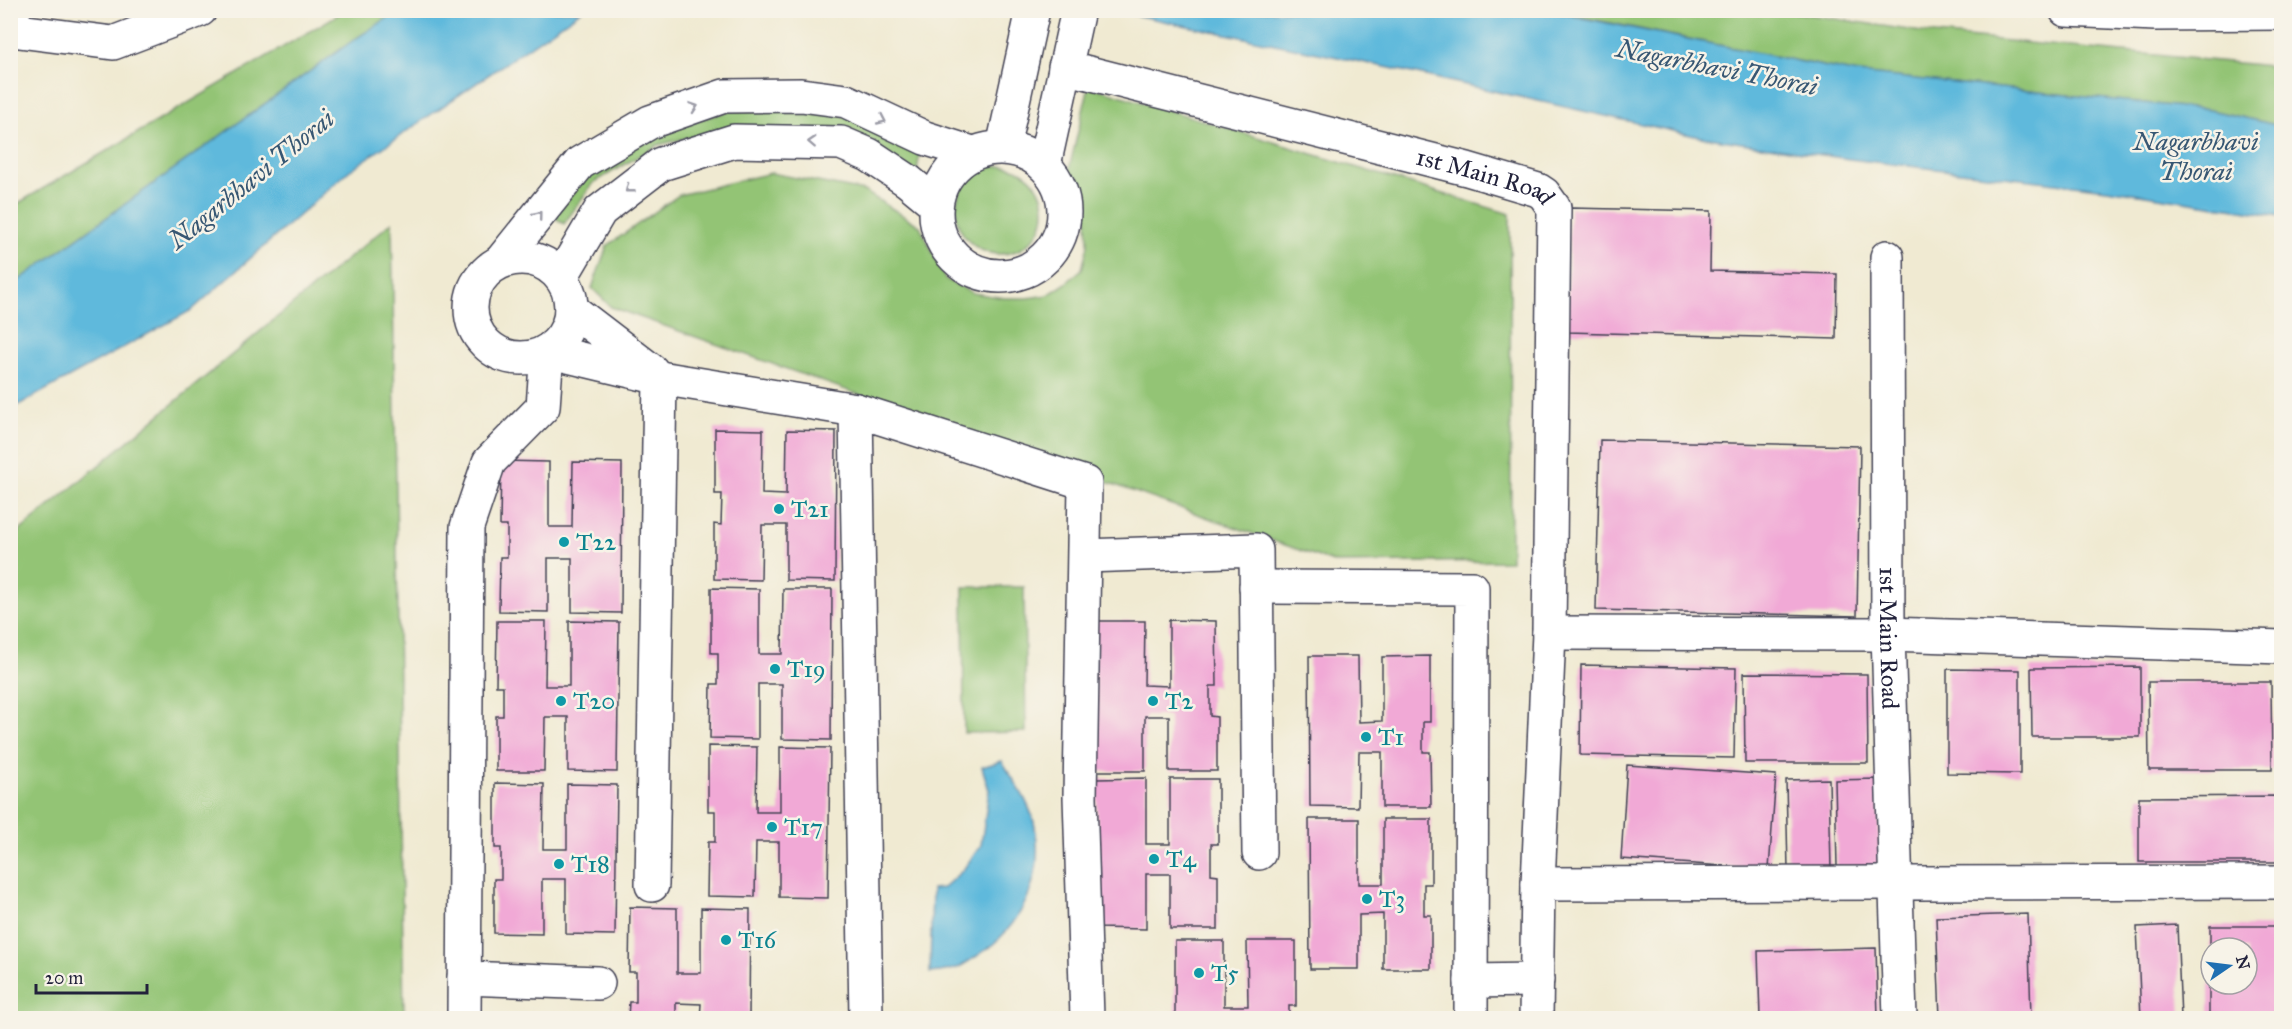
<svg xmlns="http://www.w3.org/2000/svg" width="2292" height="1029" viewBox="0 0 2292 1029" font-family="'IM FELL Great Primer',serif">
<style>
.green{fill:#93c474;stroke:#5a7358;stroke-width:1.5}
.water{fill:#5eb9dc;stroke:#406e8c;stroke-width:1.5}
.building{fill:#f1a9d6}
.lines{fill:none;stroke-linecap:round;stroke-linejoin:round}
.minor-casing{stroke:#414052;stroke-width:36}
.minor{stroke:#fff;stroke-width:33}
.oneway{stroke:#9c9ca7}
.culture-dot{fill:#0f9aa8;stroke:#f7f3e8;stroke-width:2}
.labels{text-anchor:middle;dominant-baseline:central;stroke-width:5;stroke-linejoin:round;paint-order:stroke}
.street-label{font-size:24px;fill:#22223b;stroke:#f7f3e8}
.culture-label{font-size:24px;fill:#0d838f;stroke:#f7f3e8;text-anchor:start}
.water-label{font-size:26px;font-style:italic;fill:#375773;stroke:#f7f3e8}
</style>
<rect width="100%" height="100%" fill="#f7f3e8"/>
<filter id="ink" filterUnits="userSpaceOnUse"><feTurbulence type="fractalNoise" baseFrequency=".0167" numOctaves="2"/><feDisplacementMap in="SourceGraphic" scale="12" xChannelSelector="R" yChannelSelector="G"/><feConvolveMatrix kernelMatrix="1 2 1 2 8 2 1 2 1" color-interpolation-filters="sRGB"/></filter>
<filter id="wash" filterUnits="userSpaceOnUse"><feTurbulence type="fractalNoise" baseFrequency=".008" numOctaves="4" result="noise"/><feDisplacementMap in="SourceGraphic" scale="24" xChannelSelector="R" yChannelSelector="G"/><feGaussianBlur stdDeviation="1.35" result="paint"/><feColorMatrix in="noise" values="0 0 0 0 0 0 0 0 0 0 0 0 0 0 0 0 0 1.4 0 .05"/><feComposite in="paint" operator="in"/></filter>
<g filter="url(#wash)">
<rect width="100%" height="100%" fill="#f0ead2"/>
<g class="green">
<path d="M344,11H400L355,39L11,286L10,208Z"/>
<path d="M1552,11H1785L1935,34L2281,67V126L2210,110L1858,73Z"/>
<path d="M1089,86L1510,214L1511,561L1336,563L611,307L592,288L607,246L679,195L771,173L864,191L920,226L945,279L973,293L1005,298H1027L1048,295L1065,284L1082,269L1088,245L1087,220L1080,190L1068,173Z"/>
<path d="M801,109L846,116L921,148L917,171L732,127L658,145L593,183L564,224L554,217L588,172L655,132L729,111Z"/>
<circle cx="1000" cy="210" r="44"/>
<path d="M392,222L404,1018H11V538Z"/>
<path d="M963,587H1024L1026,732L964,733Z"/>
</g>
<g class="water">
<path d="M400,10L581,11L349,171L192,310L11,409V286L355,39Z"/>
<path d="M1115,11H1547L1858,73L2210,110L2281,126V216L2107,189L1849,159L1695,136L1390,68Z"/>
<path d="M1002,761C1014,781 1031,804 1035,827C1045,879 1021,928 977,956C971,960 964,965 957,968C950,971 939,972 930,973L932,889L943,888L963,870L981,845L989,790L982,767Z"/>
</g>
<g id="blocks">
<g class="building">
<path d="M1570,208L1711,211L1710,271L1837,274L1836,339L1567,332Z"/>
<path d="M715,429L763,430L762,494L786,495L787,430L836,431L835,581L786,580V525H762L761,580L714,579V524L721,525L722,494H715Z"/>
<path d="M1600,440L1860,446L1857,616L1596,610Z"/>
<path d="M501,461L549,462V527H572L573,462L622,463L621,613L572,612V558H548V612L499,611L500,557H507V526H500Z"/>
<path d="M711,588L759,589V654H782L783,589H832L831,740L782,739V684H758V739L710,738L711,684H718V653H711Z"/>
<path d="M1169,620L1216,621L1217,686H1210V716L1217,717V771H1169V716H1145V771H1095V621H1145L1144,685L1169,686Z"/>
<path d="M497,621H546L545,686H569V621L619,622L617,772L568,771V717H545L544,771H496V716H503V686H496Z"/>
<path d="M1309,656H1358L1359,722L1382,721V657L1430,656V722H1423V752H1430L1431,807H1382V752H1359L1358,807L1310,806Z"/>
<path d="M1581,665L1736,668L1734,758L1580,755Z"/>
<path d="M2140,667V737H2032L2031,668Z"/>
<path d="M1947,669L2020,670V774L1947,773Z"/>
<path d="M1744,673L1867,674L1868,763H1745Z"/>
<path d="M2148,682H2271L2272,770H2149Z"/>
<rect x="2279" y="691" width="3" height="38"/>
<path d="M708,746L757,747L756,812H780V747L830,748L828,898L779,897V842H756L755,897L707,896L708,842H715V811H708Z"/>
<path d="M1627,765L1776,775L1769,869L1621,859Z"/>
<path d="M1146,778V844H1170V779H1218V844H1211V874L1218,875V929H1170V874H1146V929L1097,928V779Z"/>
<path d="M1829,779L1831,870H1788L1786,780Z"/>
<path d="M1878,779L1880,866L1837,867L1835,780Z"/>
<path d="M495,783L544,784L543,849H567V784L617,785L615,935L566,934V879H542V934L494,933V879H501V848H495Z"/>
<path d="M2282,796V862H2139V797Z"/>
<path d="M1309,819H1359V884H1383V819H1431V884H1424V915H1431V969H1383V914L1359,915V969H1310Z"/>
<path d="M630,907L677,908V973H701V908L750,909L749,1018H700L701,1004L676,1003V1018H628L629,1002H636V972H629Z"/>
<path d="M2028,914L2031,1018H1940L1936,917Z"/>
<path d="M2177,925L2181,1018H2141L2137,927Z"/>
<path d="M2210,926H2282V1018H2209V984H2247V948H2210Z"/>
<path d="M1175,941H1224V1006H1248L1247,941H1296V1006H1289V1018H1175Z"/>
<path d="M1876,948L1878,1018H1760L1758,951Z"/>
</g>
</g>
</g>
<g filter="url(#ink)">
<use href="#blocks" fill-opacity="0" stroke="#414052" stroke-width="1.5"/>
<g class="lines">
<defs>
<g id="minor">
<path d="M2066,10L2155,14L2282,13"/>
<path d="M10,13L19,31L113,43L200,10"/>
<path id="s1" d="M1065,67L1467,169L1538,190L1544,194L1554,208L1549,633L1538,884L1536,1018"/>
<path d="M1003,147L1033,10"/>
<circle cx="1000" cy="212" r="64"/>
<path d="M1044,165L1078,10"/>
<path id="s2" d="M1887,257L1888,634L1900,1018"/>
<circle cx="521" cy="308" r="50"/>
<path d="M501,261L580,163L650,122L724,96L801,95L846,101L925,138L972,153"/>
<path d="M561,277L600,211L661,164L734,141L841,143L869,155L908,181L936,204"/>
<path d="M571,309L652,371"/>
<path d="M1085,556L1256,550L1259,853"/>
<path d="M1256,587L1472,588L1471,1018"/>
<path d="M1549,633L1888,634L2282,647"/>
<path d="M1538,884L2282,882"/>
<path d="M652,885L660,378"/>
<path d="M464,978L598,983"/>
<path d="M1471,981L1537,980"/>
<path d="M464,1018L467,527L489,462L543,407L547,351L660,378L856,410"/>
<path d="M866,1018L856,410L1085,483L1080,797L1087,1018"/>
</g>
</defs>
<use href="#minor" class="minor-casing"/>
<use href="#minor" class="minor"/>
</g>
<defs><path id="oneway-chevron" d="M-2-3.5L2.5 0L-2 3.5" fill="none" stroke-width="1.6" stroke-linecap="round" stroke-linejoin="round" transform="scale(1.5)"/></defs>
<g class="oneway">
<use href="#oneway-chevron" transform="translate(694 107) rotate(-19)"/>
<use href="#oneway-chevron" transform="translate(882 120) rotate(25)"/>
<use href="#oneway-chevron" transform="translate(812 142) rotate(-177)"/>
<use href="#oneway-chevron" transform="translate(629 189) rotate(142)"/>
<use href="#oneway-chevron" transform="translate(538 215) rotate(-51)"/>
</g>
</g>
<g class="culture-dot">
<circle cx="779" cy="509" r="6"/>
<circle cx="564" cy="542" r="6"/>
<circle cx="775" cy="669" r="6"/>
<circle cx="561" cy="701" r="6"/>
<circle cx="1153" cy="701" r="6"/>
<circle cx="1366" cy="737" r="6"/>
<circle cx="772" cy="827" r="6"/>
<circle cx="1154" cy="859" r="6"/>
<circle cx="559" cy="864" r="6"/>
<circle cx="1367" cy="899" r="6"/>
<circle cx="726" cy="940" r="6"/>
<circle cx="1199" cy="973" r="6"/>
</g>
<g class="labels">
<g class="street-label">
<text stroke="none"><textPath href="#s1" startOffset="434">1st Main Road</textPath></text>
<text stroke="none"><textPath href="#s2" startOffset="381">1st Main Road</textPath></text>
</g>
<g class="culture-label">
<text x="791" y="509">T21</text>
<text x="576" y="542">T22</text>
<text x="787" y="669">T19</text>
<text x="573" y="701">T20</text>
<text x="1165" y="701">T2</text>
<text x="1378" y="737">T1</text>
<text x="784" y="827">T17</text>
<text x="1166" y="859">T4</text>
<text x="571" y="864">T18</text>
<text x="1379" y="899">T3</text>
<text x="738" y="940">T16</text>
<text x="1211" y="973">T5</text>
</g>
<g class="water-label">
<text transform="translate(1717 67) rotate(11)">Nagarbhavi Thorai</text>
<text x="2196" y="141">Nagarbhavi<tspan x="2196" dy="30">Thorai</tspan></text>
<text transform="translate(251 179) rotate(-39)">Nagarbhavi Thorai</text>
</g>
</g>
<rect width="2292" height="1029" fill="none" stroke="#f7f3e8" stroke-width="36"/>
<g transform="translate(2229 966) rotate(76)"><circle r="28" fill="#f7f3e8" stroke="#a29fa3" stroke-width="1.5"/>
<path d="M0-4.5L10 22L0 15L-10 22Z" fill="#1f6fb2"/>
<text y="-9" font-size="16" font-weight="bold" text-anchor="middle" fill="#22223b">N</text>
</g>
<path d="M36 984v9h111v-9" fill="none" stroke="#22223b" stroke-width="3"/>
<text x="45" y="984" font-size="18" fill="#22223b" stroke="#f7f3e8" stroke-width="4.5" paint-order="stroke">20 m</text>
</svg>
